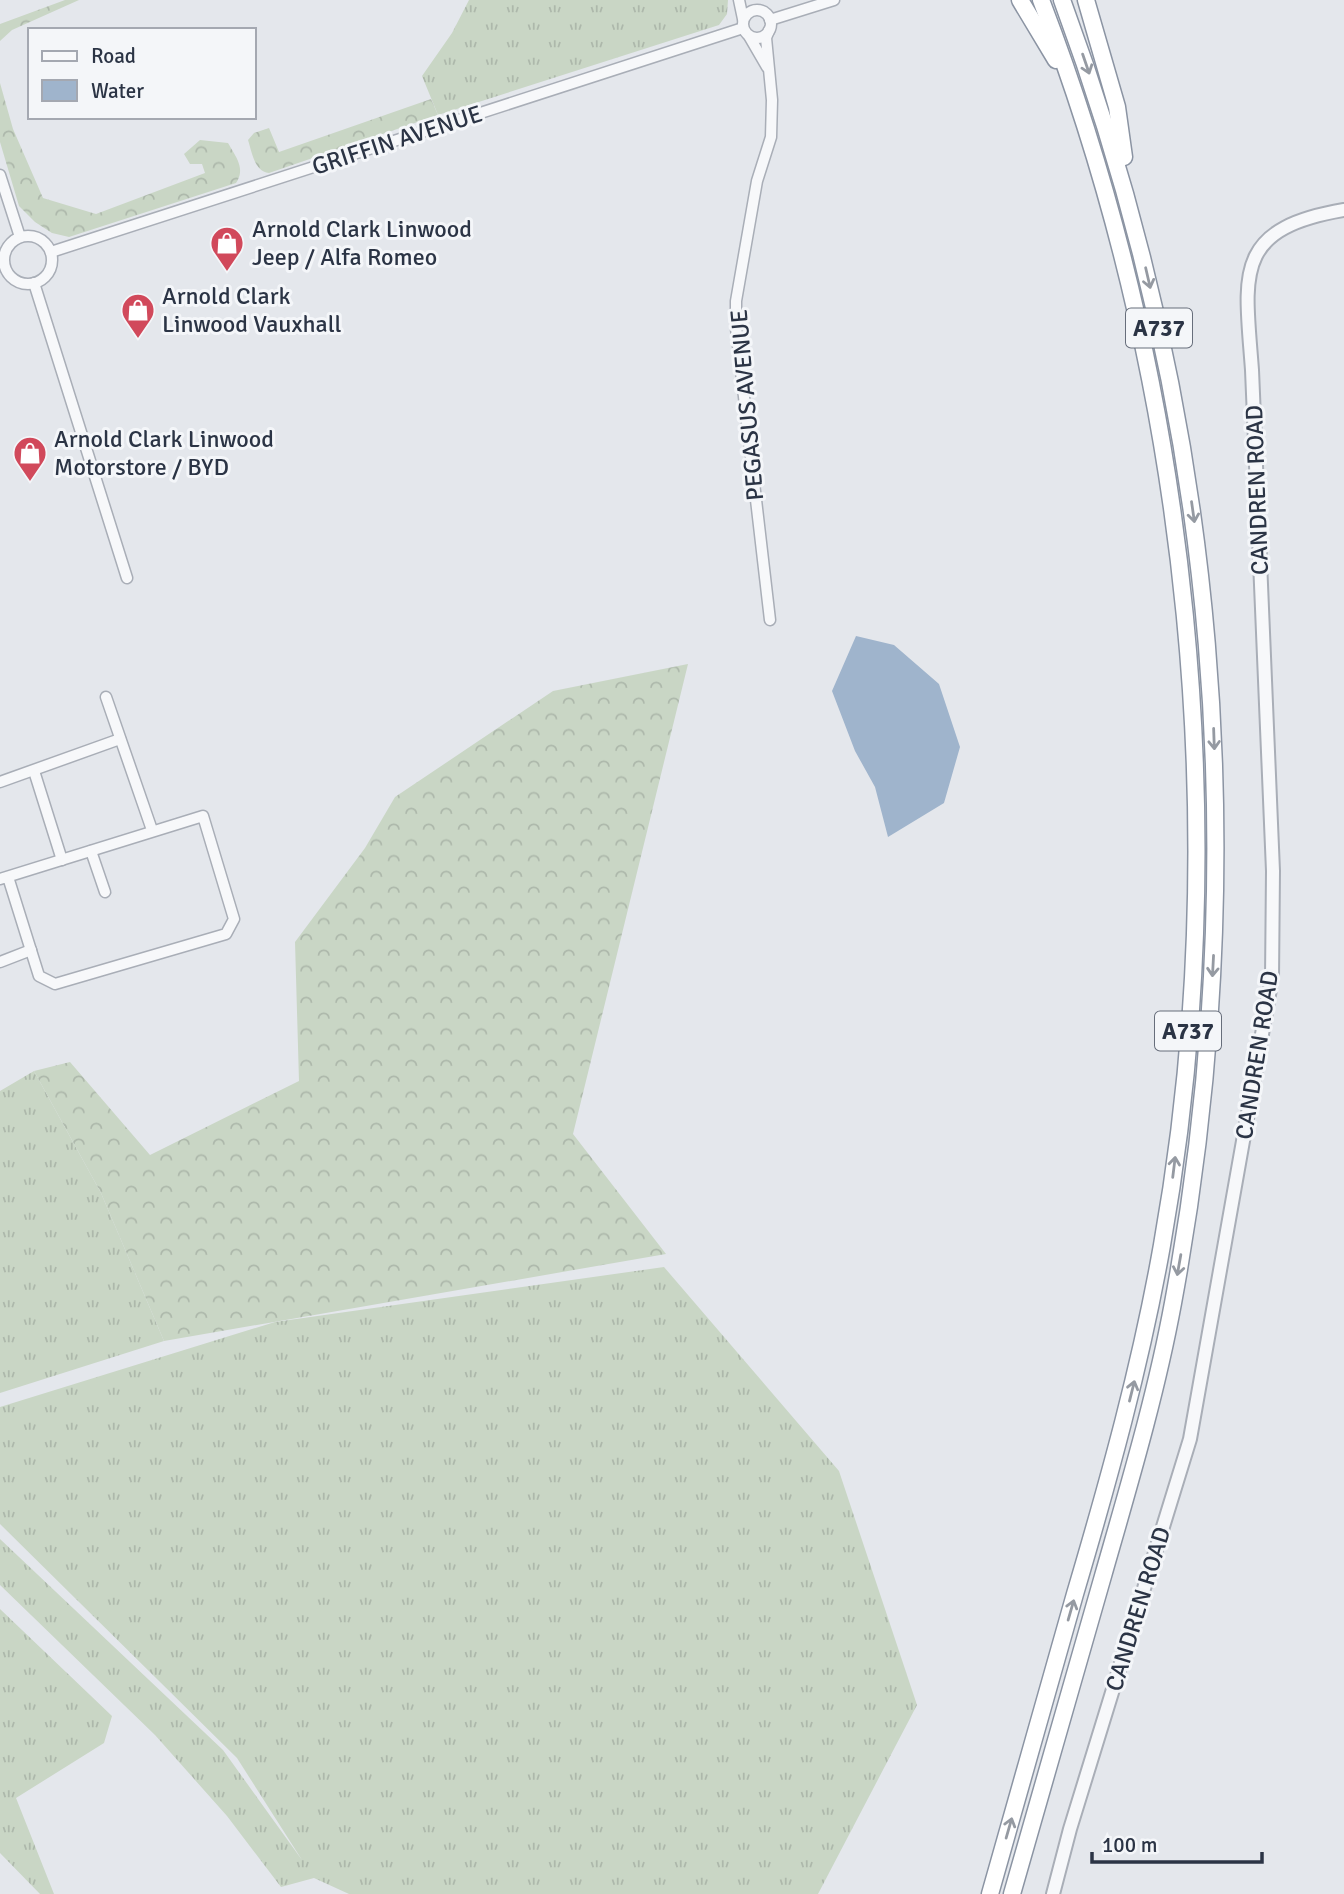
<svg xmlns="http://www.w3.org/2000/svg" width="1344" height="1894" viewBox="0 0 1344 1894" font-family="Signika,sans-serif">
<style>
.grass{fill:url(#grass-tufts)}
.forest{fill:url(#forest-crowns)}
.water{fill:#9fb4cc}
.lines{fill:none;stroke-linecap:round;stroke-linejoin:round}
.minor-casing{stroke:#a9aeb7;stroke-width:13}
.tertiary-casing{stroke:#a9aeb7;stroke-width:16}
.trunk-casing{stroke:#8b94a3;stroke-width:19}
.minor{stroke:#f7f8fa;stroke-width:10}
.tertiary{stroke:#f7f8fa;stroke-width:12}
.trunk{stroke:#fff;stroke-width:16}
.oneway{stroke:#959aa2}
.labels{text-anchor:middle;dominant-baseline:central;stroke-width:6;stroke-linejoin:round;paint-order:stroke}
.shield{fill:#f4f6f9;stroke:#676e7b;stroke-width:2}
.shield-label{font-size:23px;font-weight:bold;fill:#2b3445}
.street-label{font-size:24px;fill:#2b3445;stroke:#f4f6f9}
.poi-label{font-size:24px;fill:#2b3445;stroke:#f4f6f9;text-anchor:start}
</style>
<defs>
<pattern id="grass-tufts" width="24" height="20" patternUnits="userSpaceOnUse" patternTransform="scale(1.75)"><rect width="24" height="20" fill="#c9d6c5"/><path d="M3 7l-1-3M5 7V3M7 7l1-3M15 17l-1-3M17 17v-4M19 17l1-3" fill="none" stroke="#adb8ab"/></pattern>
<pattern id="forest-crowns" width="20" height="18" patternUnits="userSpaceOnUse" patternTransform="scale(1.75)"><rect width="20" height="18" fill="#c9d6c5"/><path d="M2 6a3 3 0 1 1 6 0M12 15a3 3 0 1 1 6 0" fill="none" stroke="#adb8ab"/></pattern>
</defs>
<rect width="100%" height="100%" fill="#e4e7ec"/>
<g class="grass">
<path d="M469,0H728L727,14L719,25L438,115L422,76L452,33Z"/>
<path d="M34,1071L101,1193L164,1341L0,1393V1091Z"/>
<path d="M664,1267L839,1471L917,1705L818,1894H349L314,1878L281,1887L227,1816L155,1735L0,1585V1539L223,1750L302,1860L237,1758L0,1524V1407L275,1322Z"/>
<path d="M0,1609L112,1716L104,1743L16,1798L54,1894H40L0,1853Z"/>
</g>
<g class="forest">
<path d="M65,0H79L12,30L0,41V24Z"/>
<path d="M0,83L13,129L43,198L96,214L205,173L202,164H190L184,154L200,140L228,143C236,157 246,169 236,183L69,237L52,233L35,222L19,206L0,142Z"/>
<path d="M431,99L438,115L269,173C254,171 252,152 248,140L254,133L269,128L279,152Z"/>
<path d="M688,664L573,1134L666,1254L164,1341L101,1193L34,1071L70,1062L150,1155L299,1081L295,942L365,848L395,797L553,691Z"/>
</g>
<path class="water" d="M856,636L894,645L939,684L960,747L944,803L888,837L875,787L855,751L832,691Z"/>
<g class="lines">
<defs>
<g id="minor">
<path d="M739,0L743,19"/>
<circle cx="757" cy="24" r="14"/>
<path d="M770,20L834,0"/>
<path d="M769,30L766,38L772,100L771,137L757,181L736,301V328L770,620"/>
<path d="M749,36L767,67"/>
<path d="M0,175L20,237"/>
<circle cx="28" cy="260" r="24"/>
<path d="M51,252L743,28"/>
<path d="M34,283L127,578"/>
<path d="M106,697L152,830"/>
<path d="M34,771L62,860"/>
<path d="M0,782L120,739"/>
<path d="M91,851L105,892"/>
<path d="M0,879L203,816L234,919L226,934L55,984L39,976L8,877"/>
<path d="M0,962L31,950"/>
</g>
<path id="tertiary" d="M1053,1894L1070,1829L1190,1439L1272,978L1273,871L1252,370C1245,275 1232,229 1344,210"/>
<g id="trunk">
<path d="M1020,0L1056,60"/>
<path d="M1086,0L1117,107L1124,157"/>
<path d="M990,1894C1018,1794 1047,1694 1075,1594C1109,1479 1141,1364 1162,1245C1235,836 1190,388 1041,0"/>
<path d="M1012,1894C1042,1788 1073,1682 1103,1576C1129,1485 1156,1395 1173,1303C1255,861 1218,421 1062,0"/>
</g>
</defs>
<use href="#minor" class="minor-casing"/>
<use href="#tertiary" class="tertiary-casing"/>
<use href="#trunk" class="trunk-casing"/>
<use href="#minor" class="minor"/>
<use href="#tertiary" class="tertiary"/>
<use href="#trunk" class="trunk"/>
</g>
<defs><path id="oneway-shaft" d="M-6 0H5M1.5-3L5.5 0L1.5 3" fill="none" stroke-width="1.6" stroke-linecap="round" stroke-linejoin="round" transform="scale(1.75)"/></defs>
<g class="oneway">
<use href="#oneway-shaft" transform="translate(1086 64) rotate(71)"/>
<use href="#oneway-shaft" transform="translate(1148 278) rotate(77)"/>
<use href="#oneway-shaft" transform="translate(1193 512) rotate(82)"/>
<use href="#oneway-shaft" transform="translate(1214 739) rotate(88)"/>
<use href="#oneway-shaft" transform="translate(1213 966) rotate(93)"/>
<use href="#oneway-shaft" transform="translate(1174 1167) rotate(-83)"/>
<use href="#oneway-shaft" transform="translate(1179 1265) rotate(100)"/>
<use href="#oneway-shaft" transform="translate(1132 1391) rotate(-76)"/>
<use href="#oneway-shaft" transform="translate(1071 1610) rotate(-74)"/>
<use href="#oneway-shaft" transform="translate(1009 1828) rotate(-74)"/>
</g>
<defs>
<symbol id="shop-pin" viewBox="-11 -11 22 30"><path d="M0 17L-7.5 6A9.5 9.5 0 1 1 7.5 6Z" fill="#d1495b" stroke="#f4f6f9"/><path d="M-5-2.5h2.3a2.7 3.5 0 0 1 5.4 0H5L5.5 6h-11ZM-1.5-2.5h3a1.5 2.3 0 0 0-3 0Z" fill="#fff"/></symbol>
</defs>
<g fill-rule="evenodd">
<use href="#shop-pin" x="208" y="224" width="38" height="52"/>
<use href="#shop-pin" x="119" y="291" width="38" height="52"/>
<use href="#shop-pin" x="11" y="434" width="38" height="52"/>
</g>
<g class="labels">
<g class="shield">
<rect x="1126" y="308.5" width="66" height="39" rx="5"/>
<rect x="1155" y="1011.5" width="66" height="39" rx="5"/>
</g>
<g class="shield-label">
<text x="1159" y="328">A737</text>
<text x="1188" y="1031">A737</text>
</g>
<g class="street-label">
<text transform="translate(397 140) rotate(-18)">GRIFFIN AVENUE</text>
<text transform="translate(747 405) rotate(-95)">PEGASUS AVENUE</text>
<text transform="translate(1257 490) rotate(-92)">CANDREN ROAD</text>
<text transform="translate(1257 1055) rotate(-81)">CANDREN ROAD</text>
<text transform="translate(1138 1609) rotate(-73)">CANDREN ROAD</text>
</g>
<g class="poi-label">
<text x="252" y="229">Arnold Clark Linwood<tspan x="252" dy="28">Jeep / Alfa Romeo</tspan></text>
<text x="162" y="296">Arnold Clark<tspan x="162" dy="28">Linwood Vauxhall</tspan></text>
<text x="54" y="439">Arnold Clark Linwood<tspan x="54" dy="28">Motorstore / BYD</tspan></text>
</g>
</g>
<rect x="28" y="28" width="228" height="91" fill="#f4f6f9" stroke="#a4a8b1" stroke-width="2"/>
<rect x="42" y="51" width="35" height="10" fill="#f7f8fa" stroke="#a4a8b1" stroke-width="2"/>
<text x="91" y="63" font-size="21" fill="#2b3445">Road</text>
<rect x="42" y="80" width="35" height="21" fill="#9fb4cc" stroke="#a4a8b1" stroke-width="2"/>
<text x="91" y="98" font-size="21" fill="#2b3445">Water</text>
<path d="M1092 1852v10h170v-10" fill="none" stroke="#2b3445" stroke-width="3.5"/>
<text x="1102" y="1852" font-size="21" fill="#2b3445" stroke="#f4f6f9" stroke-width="5" paint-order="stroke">100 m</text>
</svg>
